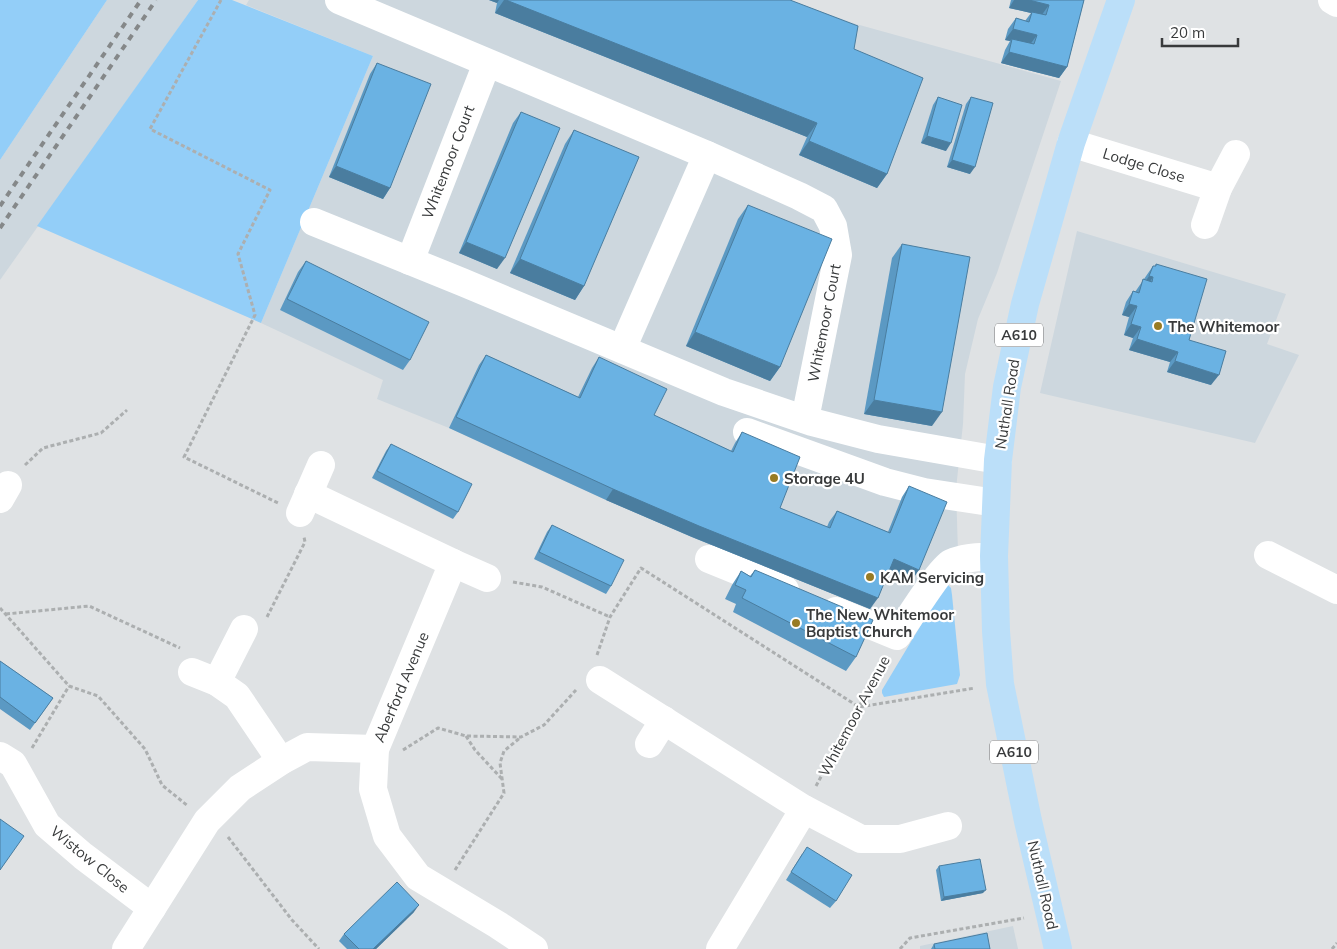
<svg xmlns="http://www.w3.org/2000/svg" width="1337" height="949" viewBox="0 0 1337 949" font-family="Mulish,sans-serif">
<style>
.built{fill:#cdd7de}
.green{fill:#93cef8}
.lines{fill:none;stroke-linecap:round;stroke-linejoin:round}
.path{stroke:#acafb0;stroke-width:3;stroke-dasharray:4 2.5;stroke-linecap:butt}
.minor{stroke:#fff;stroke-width:28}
.major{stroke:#bbdff9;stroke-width:28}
.rail{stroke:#858889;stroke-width:4;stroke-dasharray:6 6;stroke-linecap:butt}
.wall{fill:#5b99c3}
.shaded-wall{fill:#4a7d9f}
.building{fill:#6ab2e3;stroke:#4a7d9f}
.poi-dot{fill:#987b24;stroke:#fff;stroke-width:2}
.labels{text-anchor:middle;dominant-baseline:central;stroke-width:4.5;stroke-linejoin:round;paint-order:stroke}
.shield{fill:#fff;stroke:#747576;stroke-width:1}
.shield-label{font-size:14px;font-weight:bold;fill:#383a3b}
.street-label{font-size:15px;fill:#383a3b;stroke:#fff}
.poi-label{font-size:15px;font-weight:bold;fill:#383a3b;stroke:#fff;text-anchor:start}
</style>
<rect width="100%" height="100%" fill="#dfe2e4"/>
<g class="built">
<path d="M107,0H198L0,280V160Z"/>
<path d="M249,0H789L856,24L1061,81L997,273L978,319L965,374L963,424L956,489L958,552L897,620L691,537L606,500L449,428L377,399L383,380L261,323L373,56L246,5Z"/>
<path d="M1077,231L1286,294L1267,344L1299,355L1255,443L1040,393Z"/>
<path d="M1013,926L1018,949H920V946Z"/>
</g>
<g class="green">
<path d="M0,0H107L0,160Z"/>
<path d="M198,0H232L373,56L261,323L37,226Z"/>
<path d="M948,585L951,588L952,595L960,675L957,684L884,697L882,693V690L942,590Z"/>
</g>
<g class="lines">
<g class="path">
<path d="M221,0L150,129L270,190L238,254L255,315L184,457L278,503"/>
<path d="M25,465L43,448L101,433L127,410"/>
<path d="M513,582L542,587L610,617"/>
<path d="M0,608L69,686L98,696L145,749L162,785L188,806"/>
<path d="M6,614L89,606L180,648"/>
<path d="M267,617L305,542L304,537"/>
<path d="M597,655L610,617L641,568L859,707L975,688"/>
<path d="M466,736L475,750L502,779"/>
<path d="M32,748L69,686"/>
<path d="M403,750L438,728L466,736L521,737L544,725L576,690"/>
<path d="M816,786L885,659"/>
<path d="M228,837L292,920L319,949"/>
<path d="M455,870L504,793L500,763L504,751L521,737"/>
<path d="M900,949L910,938L1024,918"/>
<path d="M1332,949L1337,943"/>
</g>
<g class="minor">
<path d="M339,0L707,155L799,196L824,209L833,226L838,255L805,419"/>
<path d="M1332,0L1337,3"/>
<path d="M1071,143L1218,188L1205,225"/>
<path d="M1218,188L1236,154"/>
<path d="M314,222L462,282L724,392L812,422L878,439L998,460"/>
<path d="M410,261L487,63"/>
<path d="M622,349L707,155"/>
<path d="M747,432L885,482L924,492L996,503"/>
<path d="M308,494L453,563L487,578"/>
<path d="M0,499L8,485"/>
<path d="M300,513L321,465"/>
<path d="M1268,555L1337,590"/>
<path d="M709,559L785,590"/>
<path d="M453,563L375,749L373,789L387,836L418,877L498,925L534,949"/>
<path d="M836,611L897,636C906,623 940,568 951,563C964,557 980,557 994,556"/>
<path d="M192,672L217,682L237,696L281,761"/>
<path d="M600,680L804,809L861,839H900L948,826"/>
<path d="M217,682L244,629"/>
<path d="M649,744L664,720"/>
<path d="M0,756L13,764L47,825L83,856L152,908"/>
<path d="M126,949L207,821L240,788L281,761L307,747L375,749"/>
<path d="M720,949L804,809"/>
</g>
<path class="major" d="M1058,949L1028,821L1000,684L996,631L994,556L998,460L1007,387L1025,304L1071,143L1121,0"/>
<g class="rail">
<path d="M0,206L141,0"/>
<path d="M0,228L156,0"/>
</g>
</g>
<g class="wall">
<path d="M489,0H790L854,49L887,174L877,188L799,155L807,137L495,13L497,3Z"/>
<path d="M1011,0H1084L1067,67L1059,78L1001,63L1005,50L1010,41L1005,40L1008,29L1016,18L1025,21L1031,13L1009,8Z"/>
<path d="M377,63L390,188L383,199L329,177L370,74Z"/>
<path d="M938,97L946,151L921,143L933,105Z"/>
<path d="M971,97L970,174L947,167L966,104Z"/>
<path d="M521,112L497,269L459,253L513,123Z"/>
<path d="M574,130L584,286L575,300L510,273L565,144Z"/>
<path d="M748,205L780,367L770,381L686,346L738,219Z"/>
<path d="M902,244L932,426L864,414L892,258Z"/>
<path d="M306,261L410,360L403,370L280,310L298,272Z"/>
<path d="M1156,264L1189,340L1211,385L1167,372L1170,362L1129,350L1133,338L1124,335L1129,317L1122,315L1126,302L1133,291L1135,292L1153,266H1155Z"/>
<path d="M486,355L578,397L592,368L599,357L654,415L731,451L735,443L742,432L780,508L827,527L829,522L837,511L888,532L902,497L909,486L912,580L889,571L870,609L692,537L606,500L449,428L479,365Z"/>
<path d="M391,444L458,512L453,519L372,478L386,451Z"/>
<path d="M552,525L611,586L606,594L534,559L547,532Z"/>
<path d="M755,570L856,657L846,671L733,612L736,604L725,599L732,585L741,571L750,576Z"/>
<path d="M0,661L53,698L30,730L0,709Z"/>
<path d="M802,854L836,901L830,908L786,880Z"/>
<path d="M939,866L983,893L941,901L936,870Z"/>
<path d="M414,912L376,949H347L339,941L344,934Z"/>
<path d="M934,944L990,949H931Z"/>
</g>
<g class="shaded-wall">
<path d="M489,0H499L497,3Z"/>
<path d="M504,0H506L817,123L807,137L495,13Z"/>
<path d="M1014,0H1029L1049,5L1041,16L1032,12L1031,13L1009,8Z"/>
<path d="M1013,29L1037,35L1029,46L1012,39L1010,41L1005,40Z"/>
<path d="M1009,52L1067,67L1059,78L1001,63Z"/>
<path d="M927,136L951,143L946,151L921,143Z"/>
<path d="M809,141L887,174L877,188L799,155Z"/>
<path d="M952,160L975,167L970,174L947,167Z"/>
<path d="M336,166L390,188L383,199L329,177Z"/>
<path d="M466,242L505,258L497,269L459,253Z"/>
<path d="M520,259L584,286L575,300L510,273Z"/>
<path d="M1149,276L1153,277L1146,288L1142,287Z"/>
<path d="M1129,304L1137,306L1129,317L1122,315Z"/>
<path d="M1131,324L1141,327L1133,338L1124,335Z"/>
<path d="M695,332L780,367L770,381L686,346Z"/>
<path d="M1137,339L1178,352L1170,362L1129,350Z"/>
<path d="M1175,361L1219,375L1211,385L1167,372Z"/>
<path d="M874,400L942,412L932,426L864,414Z"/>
<path d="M613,489L878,598L870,609L692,537L606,500Z"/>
<path d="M894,559L919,570L912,580L886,570Z"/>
<path d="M986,890L983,893L941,901L944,897Z"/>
<path d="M419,905L414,912L376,949H373Z"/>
</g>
<g class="building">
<path d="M506,0H790L858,26L854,49L923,78L887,174L809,141L817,123Z"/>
<path d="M1029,0H1084L1067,67L1009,52L1012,39L1034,44L1037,35L1013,29L1016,18L1029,22L1032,12L1046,15L1049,5Z"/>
<path d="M377,63L431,84L390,188L336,166Z"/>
<path d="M938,97L962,105L951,143L927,136Z"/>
<path d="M971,97L993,103L975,167L952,160Z"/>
<path d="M521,112L560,128L505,258L466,242Z"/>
<path d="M574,130L639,157L584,286L520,259Z"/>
<path d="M748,205L832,239L780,367L695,332Z"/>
<path d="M902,244L970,257L942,412L874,400Z"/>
<path d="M306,261L429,322L410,360L287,299Z"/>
<path d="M1156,264L1207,279L1189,340L1226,351L1219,375L1175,361L1178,352L1137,339L1141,327L1131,324L1137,306L1129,304L1133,291L1139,293L1143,279L1152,282L1153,277L1149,276L1153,266H1156Z"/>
<path d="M486,355L580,398L599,357L667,389L654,415L733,452L742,432L800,457L780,508L830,528L837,511L890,533L909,486L947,502L919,570L894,559L878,598L699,526L613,489L456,417Z"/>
<path d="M391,444L472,484L458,512L377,471Z"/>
<path d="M552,525L624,560L611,586L539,552Z"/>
<path d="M755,570L873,620L856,657L742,598L746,590L735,585L741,571L751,577Z"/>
<path d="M0,661L53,698L35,723L0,697Z"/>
<path d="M0,819L24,836L0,870Z"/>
<path d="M807,847L852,875L836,901L791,872Z"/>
<path d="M980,859L986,890L944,897L939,866Z"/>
<path d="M397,882L419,905L373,949H359L344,934Z"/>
<path d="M987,933L990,949H935L934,944Z"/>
</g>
<g class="poi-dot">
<circle cx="1158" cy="326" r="5"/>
<circle cx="774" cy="478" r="5"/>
<circle cx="870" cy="577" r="5"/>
<circle cx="796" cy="623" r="5"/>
</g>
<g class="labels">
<g class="shield">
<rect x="995" y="323.5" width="48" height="23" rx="4"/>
<rect x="990" y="740.5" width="48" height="23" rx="4"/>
</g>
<g class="shield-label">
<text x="1019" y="335">A610</text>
<text x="1014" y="752">A610</text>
</g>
<g class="street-label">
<text transform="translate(448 162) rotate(-69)">Whitemoor Court</text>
<text transform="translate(1144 165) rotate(17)">Lodge Close</text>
<text transform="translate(824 323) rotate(-79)">Whitemoor Court</text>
<text transform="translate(1007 404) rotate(-81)">Nuthall Road</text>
<text transform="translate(401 687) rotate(-67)">Aberford Avenue</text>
<text transform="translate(854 716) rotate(-62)">Whitemoor Avenue</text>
<text transform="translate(90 859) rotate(39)">Wistow Close</text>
<text transform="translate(1043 885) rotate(77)">Nuthall Road</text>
</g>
<g class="poi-label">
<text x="1168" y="326">The Whitemoor</text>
<text x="784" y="478">Storage 4U</text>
<text x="880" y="577">KAM Servicing</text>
<text x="806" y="614">The New Whitemoor<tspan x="806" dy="17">Baptist Church</tspan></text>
</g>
</g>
<path d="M1162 38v8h76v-8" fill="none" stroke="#383a3b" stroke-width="2.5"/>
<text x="1170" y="38" font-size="15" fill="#383a3b" stroke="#ffffff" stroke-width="4" paint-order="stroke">20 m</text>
</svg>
